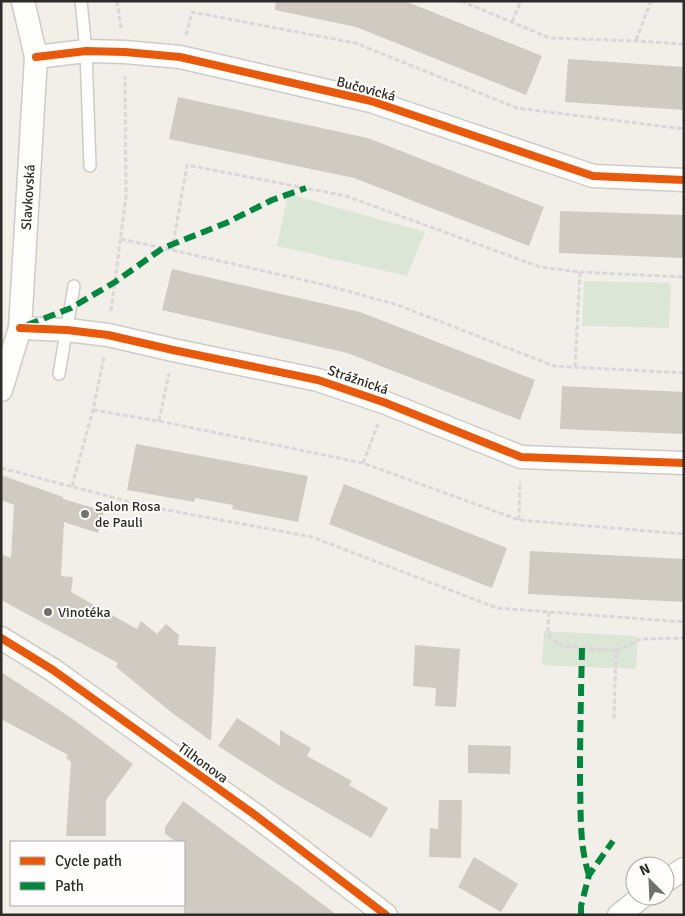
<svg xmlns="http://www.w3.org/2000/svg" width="685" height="916" viewBox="0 0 685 916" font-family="Signika,sans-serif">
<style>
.green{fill:#dce6d6}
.building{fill:#d0cbc2}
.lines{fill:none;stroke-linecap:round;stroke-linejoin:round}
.lane-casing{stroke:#ceccc7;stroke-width:14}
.street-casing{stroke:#ceccc7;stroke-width:25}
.path{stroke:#d9d8d6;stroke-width:3;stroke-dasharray:5 2.5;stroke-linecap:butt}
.lane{stroke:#fdfdfc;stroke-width:11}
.street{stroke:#fdfdfc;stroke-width:22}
.quiet{stroke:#00873e;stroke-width:6;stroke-dasharray:12 6;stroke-linecap:butt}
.cycleway-casing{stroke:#fefdfb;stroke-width:11}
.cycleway{stroke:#e8590c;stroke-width:8}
.poi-dot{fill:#72706b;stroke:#fefdfb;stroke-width:2}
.labels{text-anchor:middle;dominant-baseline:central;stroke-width:4;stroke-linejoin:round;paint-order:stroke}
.street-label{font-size:14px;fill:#2d2b28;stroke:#fefdfb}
.poi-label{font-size:14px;fill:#2d2b28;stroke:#fefdfb;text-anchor:start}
</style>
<rect width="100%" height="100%" fill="#f2efe8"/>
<g class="green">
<path d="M288,194L425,232L407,276L277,246Z"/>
<path d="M584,281L671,283L669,328L582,326Z"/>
<path d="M544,631L638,636L636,669L542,665Z"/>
</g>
<g class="building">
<path d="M276,1H405L542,56L526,95L356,27L275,10Z"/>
<path d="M568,59L684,67V110L565,102Z"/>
<path d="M178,97L368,138L544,207L529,246L354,178L169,139Z"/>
<path d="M560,211L684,215V258L559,253Z"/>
<path d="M172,269L360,312L535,380L520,420L347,353L162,310Z"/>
<path d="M562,386L684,392V434L560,429Z"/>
<path d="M136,444L308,476L298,522L232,509L233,505L195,498L194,502L127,490Z"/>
<path d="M1,475L63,497V499L104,511L98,533L64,522L61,576L73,577L71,592L137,629L141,621L157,634L166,624L179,635L178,645L216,647L211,741L171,712L116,667L118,663L1,600V554L11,558L14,505L1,500Z"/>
<path d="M344,484L507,548L492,588L329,524Z"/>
<path d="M530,551L684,559V602L528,594Z"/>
<path d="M415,645L460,649L456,707L435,706L436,688L413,686Z"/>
<path d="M1,672L70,717L133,764L106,800V836H66L71,762L66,758L68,755L1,719Z"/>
<path d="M237,718L280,746V730L311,748L307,756L352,781L349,785L388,808L371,838L279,785L218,746Z"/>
<path d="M468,745L511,746L510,774L468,773Z"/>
<path d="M439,800H462L461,858L429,857L430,828L438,829Z"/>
<path d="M183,801L301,888L337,915H184V842H177L165,834V827Z"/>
<path d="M474,857L518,884L501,912L458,887Z"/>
</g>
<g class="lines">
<defs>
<g id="lane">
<path d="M81,1L86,51L90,166"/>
<path d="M59,374L74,286"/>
</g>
<g id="street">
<path d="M36,57L86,51L125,52L180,57L371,101L593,176L684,180"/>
<path d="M20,328L67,330L108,335L173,350L318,380L386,403L521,457L684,463"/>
<path id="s1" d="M1,390L20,328L36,57L23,1"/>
<path d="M1,638L53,670L255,815L386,915"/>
<path d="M665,881L684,869"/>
<path d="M619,915L643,896"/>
</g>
</defs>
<use href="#lane" class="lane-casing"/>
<use href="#street" class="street-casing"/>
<g class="path">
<path d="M117,1L121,28"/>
<path d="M461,1L550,38L636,41L684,44"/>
<path d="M512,22L521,1"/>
<path d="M186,35L192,12L355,43L517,108L684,129"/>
<path d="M636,40L651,1"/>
<path d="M121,239L172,250L325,285L398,305L554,366L684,373"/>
<path d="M172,250L187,165L346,196L540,267L580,272L684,277"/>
<path d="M111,311L126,196L125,76"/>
<path d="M575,367L580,272"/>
<path d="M93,410L159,421L363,463L519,520L684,534"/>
<path d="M159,421L169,373"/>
<path d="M363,463L378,424"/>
<path d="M1,468L146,506L312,537L497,608L684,622"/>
<path d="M72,486L93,410L104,357"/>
<path d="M519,520L520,481"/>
<path d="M549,612L548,629L550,638L563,646L616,651L614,719"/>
<path d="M616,651L641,639L684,638"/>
</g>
<use href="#lane" class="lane"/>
<use href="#street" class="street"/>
<g class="quiet">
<path d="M27,325L71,308L115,282L163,248L226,223L272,200L306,188"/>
<path d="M582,648C581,692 580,736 580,779C581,811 579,845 589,875"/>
<path d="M581,914V906L589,875L613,841"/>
</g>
<defs>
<g id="cycleway">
<path d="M36,57L86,51L125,52L180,57L371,101L593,176L684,180"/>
<path d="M20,328L67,330L108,335L173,350L318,380L386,403L521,457L684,463"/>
<path d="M1,638L53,670L255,815L386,915"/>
</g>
</defs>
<use href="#cycleway" class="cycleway-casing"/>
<use href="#cycleway" class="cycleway"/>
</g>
<g class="poi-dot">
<circle cx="85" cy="514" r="5"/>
<circle cx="48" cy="612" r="5"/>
</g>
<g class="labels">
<g class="street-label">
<text transform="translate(366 89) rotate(15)">Bučovická</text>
<text stroke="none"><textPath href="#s1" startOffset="196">Slavkovská</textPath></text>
<text transform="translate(358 380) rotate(19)">Strážnická</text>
<text transform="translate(203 763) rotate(36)">Tilhonova</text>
</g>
<g class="poi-label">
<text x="95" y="506">Salon Rosa<tspan x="95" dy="16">de Pauli</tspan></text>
<text x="58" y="612">Vinotéka</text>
</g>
</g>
<rect width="685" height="916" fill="none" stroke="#2d2b28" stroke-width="5"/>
<rect x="10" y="841" width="175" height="65" fill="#fefdfb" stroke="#aaa9a7"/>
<rect x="20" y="857" width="25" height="8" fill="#e8590c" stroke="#aaa9a7"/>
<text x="55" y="866" font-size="15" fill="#2d2b28">Cycle path</text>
<rect x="20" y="882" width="25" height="8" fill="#00873e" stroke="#aaa9a7"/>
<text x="55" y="891" font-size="15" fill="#2d2b28">Path</text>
<g transform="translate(650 881) rotate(336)"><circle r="24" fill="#fefdfb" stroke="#aaa9a7"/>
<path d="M0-4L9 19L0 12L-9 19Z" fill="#72706b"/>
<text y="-8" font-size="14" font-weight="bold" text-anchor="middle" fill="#2d2b28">N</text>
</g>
</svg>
